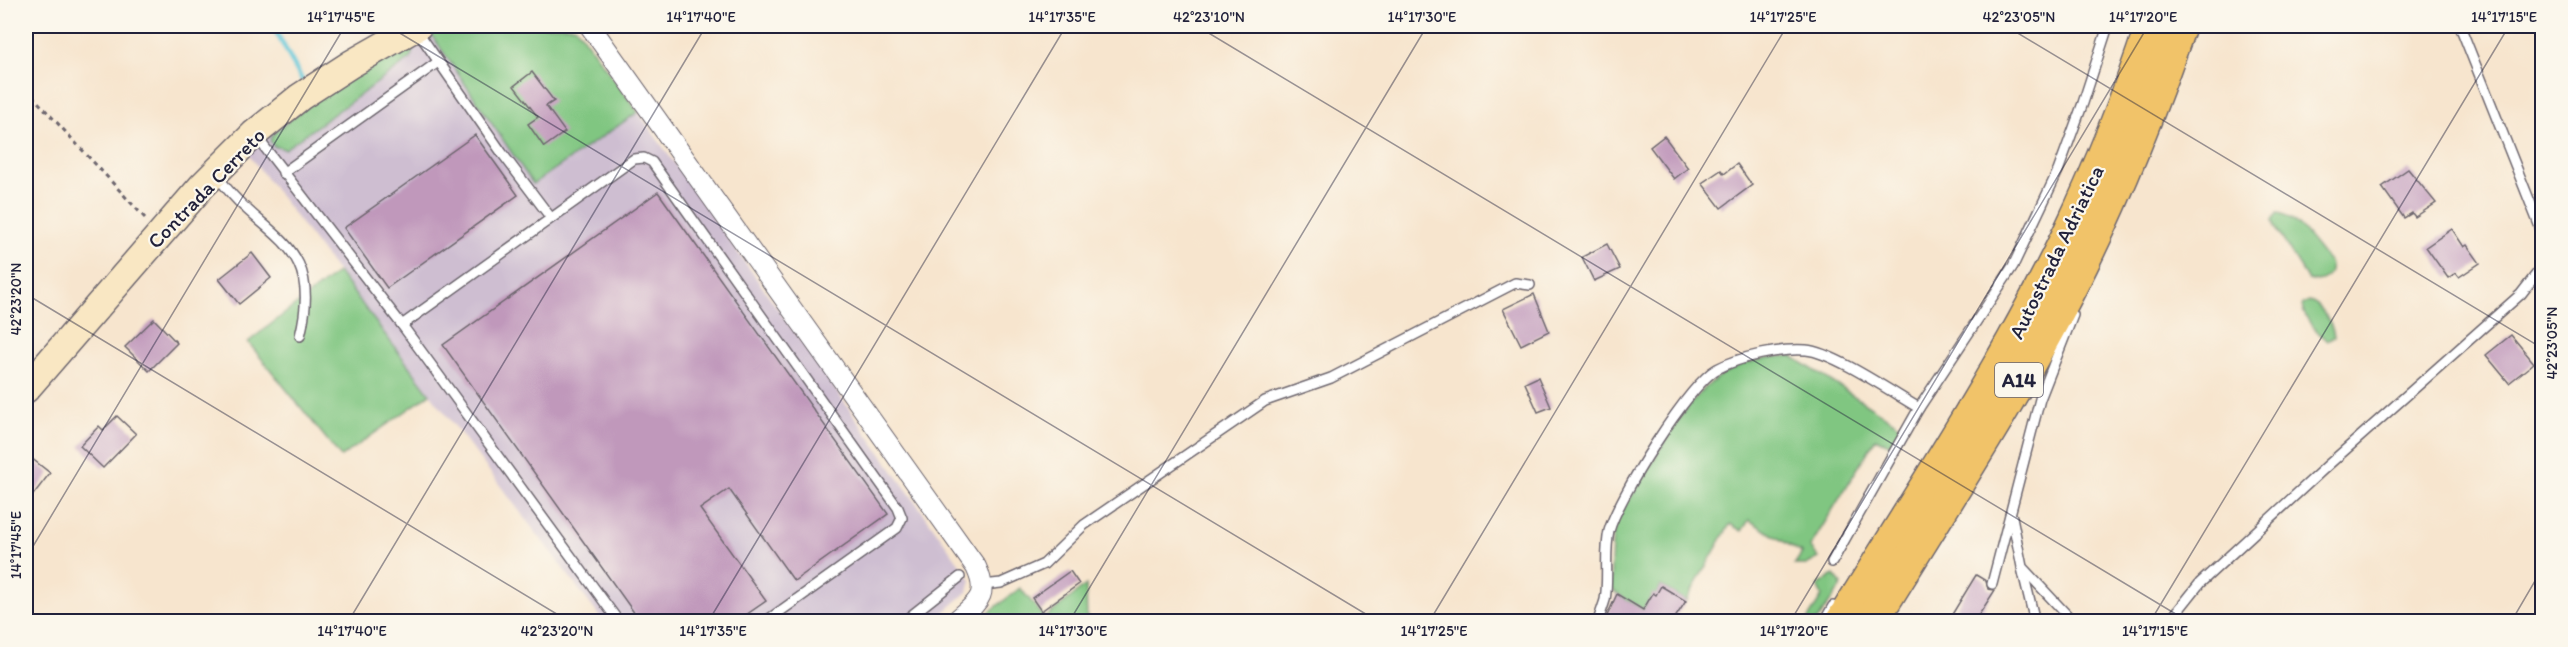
<svg xmlns="http://www.w3.org/2000/svg" width="2568" height="647" viewBox="0 0 2568 647" font-family="Itim,sans-serif">
<style>
.industrial{fill:#cebed1}
.green{fill:#80c681;stroke:#51745e;stroke-width:1.5}
.lines{fill:none;stroke-linecap:round;stroke-linejoin:round}
.stream{stroke:#5bc5d7;stroke-width:5}
.building{fill:#c098bb}
.service-casing{stroke:#6d666e;stroke-width:12}
.minor-casing{stroke:#6d666e;stroke-width:22}
.secondary-casing{stroke:#6d666e;stroke-width:30}
.motorway-casing{stroke:#6d666e;stroke-width:36}
.path{stroke:#6d666e;stroke-width:3;stroke-dasharray:4.5 4.5;stroke-linecap:butt}
.service{stroke:#fff;stroke-width:9}
.minor{stroke:#fff;stroke-width:20}
.secondary{stroke:#f9e7c3;stroke-width:27}
.motorway{stroke:#f1c369;stroke-width:33}
.ticks{fill:none;stroke:#22223b;stroke-width:1.5;stroke-opacity:0.45}
.labels{text-anchor:middle;dominant-baseline:central;stroke-width:4.5;stroke-linejoin:round;paint-order:stroke}
.shield{fill:#fbf7ec;stroke:#636270;stroke-width:1.5}
.shield-label{font-size:20px;font-weight:bold;fill:#22223b}
.street-label{font-size:21px;fill:#22223b;stroke:#fbf7ec}
.neatline{fill:none;stroke:#22223b;stroke-width:2}
.ticks-label{font-size:15px;text-anchor:middle;fill:#22223b}
</style>
<rect width="100%" height="100%" fill="#fbf7ec"/>
<filter id="ink" filterUnits="userSpaceOnUse"><feTurbulence type="fractalNoise" baseFrequency=".0167" numOctaves="2"/><feDisplacementMap in="SourceGraphic" scale="12" xChannelSelector="R" yChannelSelector="G"/><feConvolveMatrix kernelMatrix="1 2 1 2 8 2 1 2 1" color-interpolation-filters="sRGB"/></filter>
<filter id="wash" filterUnits="userSpaceOnUse"><feTurbulence type="fractalNoise" baseFrequency=".008" numOctaves="4" result="noise"/><feDisplacementMap in="SourceGraphic" scale="24" xChannelSelector="R" yChannelSelector="G"/><feGaussianBlur stdDeviation="1.35" result="paint"/><feColorMatrix in="noise" values="0 0 0 0 0 0 0 0 0 0 0 0 0 0 0 0 0 1.4 0 .05"/><feComposite in="paint" operator="in"/></filter>
<g filter="url(#wash)">
<rect width="100%" height="100%" fill="#f7e5ce"/>
<path class="industrial" d="M429,31L533,184L638,112L971,580L968,591L934,621H603L248,154L273,129Z"/>
<g class="green">
<path d="M439,26H575L638,112L533,184L429,31Z"/>
<path d="M404,48H410L413,51L410,59L285,149L273,146L270,140L274,133L321,95Z"/>
<path d="M2277,213C2295,213 2317,249 2329,262C2333,274 2327,277 2317,282L2308,280L2275,227L2273,220Z"/>
<path d="M338,272L430,394L341,457L248,342Z"/>
<path d="M2309,301C2321,303 2333,325 2334,337L2327,341C2317,331 2303,319 2302,304Z"/>
<path d="M1792,356L1899,425L1903,432L1896,443L1887,444L1876,438L1810,547L1819,558L1806,565H1794L1802,553L1749,520L1742,531L1730,524L1686,601L1661,586L1656,595L1653,594L1643,610L1617,594L1610,586C1612,569 1610,542 1615,526C1619,511 1637,490 1645,475C1683,411 1707,357 1792,356Z"/>
<path d="M1834,575L1842,585L1817,621L1806,622L1822,596L1817,586Z"/>
<path d="M1086,585L1087,621H978L1020,588L1045,618Z"/>
</g>
<g class="lines">
<path class="stream" d="M273,26L302,80"/>
</g>
<g id="blocks">
<g class="building">
<path d="M532,72L554,101L546,106L565,132L544,147L528,124L538,117L514,86Z"/>
<path d="M475,135L518,195L387,288L344,228Z"/>
<path d="M1664,136L1688,168L1674,179L1650,147Z"/>
<path d="M1737,164L1752,185L1721,208L1702,183L1721,170L1724,174Z"/>
<path d="M2408,169L2436,203L2415,217L2412,213L2404,218L2382,187Z"/>
<path d="M658,192L888,514L794,581L729,489L700,509L766,601L737,621H640L443,345Z"/>
<path d="M2452,229L2464,247L2467,245L2480,263L2459,277L2456,273L2448,278L2426,247Z"/>
<path d="M1607,244L1620,269L1594,281L1582,257Z"/>
<path d="M252,253L271,278L239,304L219,279Z"/>
<path d="M1534,294L1549,331L1521,345L1503,309Z"/>
<path d="M154,319L177,343L149,371L125,347Z"/>
<path d="M2511,335L2534,363L2509,383L2486,355Z"/>
<path d="M1538,377L1551,407L1538,412L1525,383Z"/>
<path d="M117,416L136,434L103,468L80,446L99,426L103,430Z"/>
<path d="M26,454L50,473L26,504Z"/>
<path d="M1070,571L1079,584L1041,611L1032,598Z"/>
<path d="M1976,575L1986,581L1988,589L1995,590L1975,621H1948Z"/>
<path d="M1661,586L1686,601L1673,621H1616L1607,616L1617,594L1643,610L1653,593L1656,595Z"/>
</g>
</g>
</g>
<g filter="url(#ink)">
<use href="#blocks" fill-opacity="0" stroke="#6d666e" stroke-width="1.5"/>
<g class="lines">
<defs>
<g id="service">
<path d="M2460,26L2542,232"/>
<path d="M416,29L502,153L551,218"/>
<path d="M256,136L402,325"/>
<path d="M283,173L438,62"/>
<path d="M217,175C259,239 325,237 300,336"/>
<path d="M2012,517L2022,567L2067,615L2069,622"/>
<path d="M1832,562L1919,408L2013,266L2058,171L2083,103L2108,26"/>
<path d="M2022,568L2035,622"/>
<path d="M1992,584L2040,399L2073,315"/>
<path d="M983,585L1001,583L1044,564L1084,525L1265,401L1331,378L1515,283L1530,285"/>
<path d="M619,622L402,325L634,159L644,158L652,162L898,508L902,518L897,528L765,622"/>
<path d="M903,622L960,577"/>
<path d="M1598,622C1600,614 1603,607 1605,600C1609,577 1604,554 1609,531C1618,498 1688,385 1717,369C1739,357 1781,348 1806,350C1833,352 1893,393 1919,408"/>
<path d="M1824,622L1833,606"/>
<path d="M2169,622L2200,583L2327,466L2521,294L2542,267"/>
</g>
<path id="minor" d="M590,26L976,567C990,597 977,602 955,622"/>
<path id="secondary" d="M26,389L202,186L254,134L300,97L351,64L418,26"/>
<g id="motorway">
<path d="M1842,622C1921,494 2005,368 2070,232C2102,165 2129,96 2152,26"/>
<path d="M1871,622C1943,504 2020,389 2081,265C2119,188 2151,107 2179,26"/>
</g>
</defs>
<use href="#service" class="service-casing"/>
<use href="#minor" class="minor-casing"/>
<use href="#secondary" class="secondary-casing"/>
<use href="#motorway" class="motorway-casing"/>
<path class="path" d="M26,89L145,218"/>
<use href="#service" class="service"/>
<use href="#minor" class="minor"/>
<use href="#secondary" class="secondary"/>
<use href="#motorway" class="motorway"/>
</g>
</g>
<path class="ticks" d="M388,26L1379,622M1197,26L2189,622M2006,26L2542,348M26,294L570,622M26,558L345,26M348,622L706,26M708,622L1066,26M1069,622L1427,26M1429,622L1787,26M1790,622L2148,26M2150,622L2509,26M2511,622L2542,569"/>
<g class="labels">
<rect class="shield" x="1995" y="363" width="48" height="34" rx="4.5"/>
<g class="shield-label">
<text x="2019" y="380">A14</text>
</g>
<g class="street-label">
<text transform="translate(206 188) rotate(-46)">Contrada Cerreto</text>
<text transform="translate(2056 252) rotate(-64)">Autostrada Adriatica</text>
</g>
</g>
<rect width="2568" height="647" fill="none" stroke="#fbf7ec" stroke-width="66"/>
<rect x="33" y="33" width="2502" height="581" class="neatline"/>
<g class="ticks-label">
<text x="341" y="22">14°17'45"E</text>
<text x="701" y="22">14°17'40"E</text>
<text x="1062" y="22">14°17'35"E</text>
<text x="1209" y="22">42°23'10"N</text>
<text x="1422" y="22">14°17'30"E</text>
<text x="1783" y="22">14°17'25"E</text>
<text x="2019" y="22">42°23'05"N</text>
<text x="2143" y="22">14°17'20"E</text>
<text x="2504" y="22">14°17'15"E</text>
<text transform="translate(16 299) rotate(-90)" y="5">42°23'20"N</text>
<text transform="translate(2552 343) rotate(-90)" y="5">42°23'05"N</text>
<text transform="translate(16 545) rotate(-90)" y="5">14°17'45"E</text>
<text x="352" y="636">14°17'40"E</text>
<text x="557" y="636">42°23'20"N</text>
<text x="713" y="636">14°17'35"E</text>
<text x="1073" y="636">14°17'30"E</text>
<text x="1434" y="636">14°17'25"E</text>
<text x="1794" y="636">14°17'20"E</text>
<text x="2155" y="636">14°17'15"E</text>
</g>
</svg>
